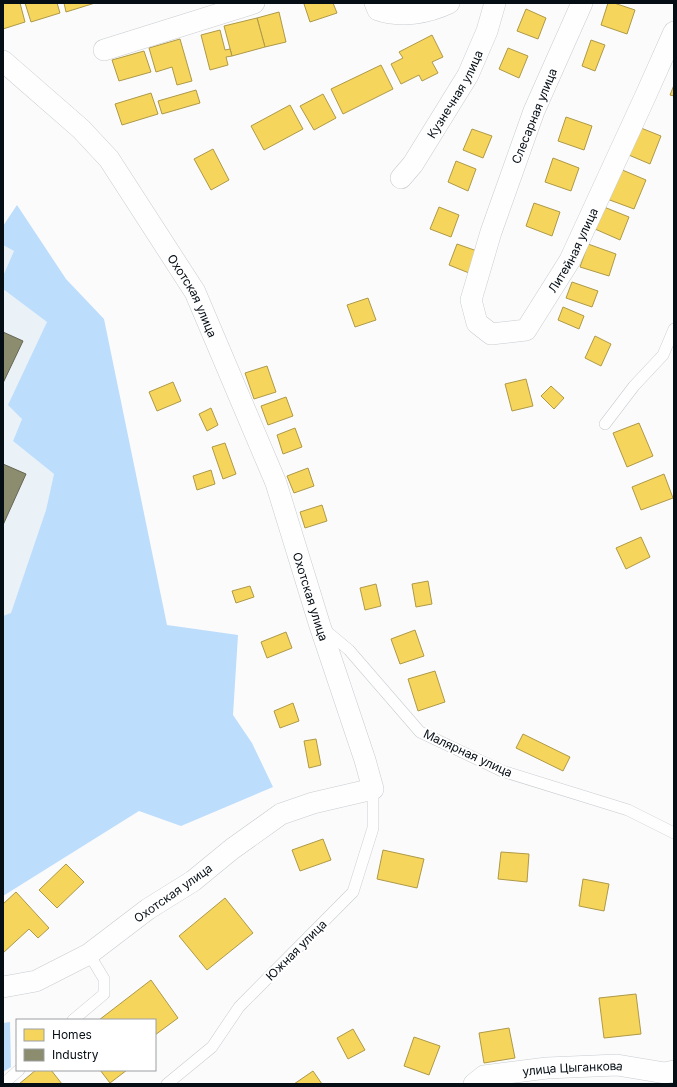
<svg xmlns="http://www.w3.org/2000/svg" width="677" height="1087" viewBox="0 0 677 1087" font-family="Inter,sans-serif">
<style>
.built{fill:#eaf1f7}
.forest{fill:#bcddfc}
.homes{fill:#f6d55c;stroke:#ae9947}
.industry{fill:#8c8c6e;stroke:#646653}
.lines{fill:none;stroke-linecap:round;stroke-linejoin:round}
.lane-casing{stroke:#c8ccd0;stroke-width:12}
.street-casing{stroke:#c8ccd0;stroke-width:22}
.lane{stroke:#fefefe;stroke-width:11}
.street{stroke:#fefefe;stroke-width:21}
.labels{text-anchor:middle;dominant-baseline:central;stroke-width:4;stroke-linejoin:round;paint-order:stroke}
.street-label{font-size:12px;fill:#060e15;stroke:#fff}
</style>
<rect width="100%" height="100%" fill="#fbfbfb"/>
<g class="built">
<path d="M3,245L14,251L3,276Z"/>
<path d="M3,289L47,322L9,405L22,419L13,441L54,474L46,510L11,614L3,616Z"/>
</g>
<g class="forest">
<path d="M17,205L66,279L104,319L167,625L238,635L233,715L252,743L273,787L181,826L139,811L3,896V616L11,613L46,510L54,474L13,441L22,419L8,405L47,322L3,289V276L14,251L3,245V226Z"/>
<path d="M10,1022L11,1067L3,1072V1023Z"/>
</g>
<g class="homes">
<path d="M6,3H20L25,22L3,29V4Z"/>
<path d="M25,3H57L60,13L31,22Z"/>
<path d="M64,3H95L66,12Z"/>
<path d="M307,3H333L337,13L310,22L304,4Z"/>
<path d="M608,3H614L635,10L627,34L601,25Z"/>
<path d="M526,9L546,18L538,39L517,31Z"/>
<path d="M279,12L286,42L265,47L257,18Z"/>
<path d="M257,18L265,47L232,56L224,26Z"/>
<path d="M220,30L225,50L230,49L232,56L226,57L228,65L210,70L201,35Z"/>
<path d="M432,35L443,57L432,62L438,73L422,81L419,75L401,84L391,64L403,58L399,52Z"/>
<path d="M180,39L192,81L177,85L172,67L156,72L149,48Z"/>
<path d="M591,40L605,45L595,71L582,66Z"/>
<path d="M508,48L528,56L519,78L499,69Z"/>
<path d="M144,51L151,72L119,81L112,60Z"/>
<path d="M381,65L393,89L343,114L331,89Z"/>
<path d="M674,85V96L670,95Z"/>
<path d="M196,90L200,103L162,114L158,101Z"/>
<path d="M151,93L158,114L122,125L115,104Z"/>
<path d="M323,94L336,118L314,130L300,106Z"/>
<path d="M290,105L303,129L264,150L251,126Z"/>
<path d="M566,117L592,126L584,150L558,141Z"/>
<path d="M636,126L661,136L650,164L624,153Z"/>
<path d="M472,129L492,136L483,158L463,150Z"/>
<path d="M213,149L229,180L211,190L194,159Z"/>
<path d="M553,158L579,168L571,191L545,182Z"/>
<path d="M456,161L476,169L468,191L448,182Z"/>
<path d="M620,169L646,180L634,209L607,199Z"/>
<path d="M534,203L560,212L552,236L526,226Z"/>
<path d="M439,207L459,215L451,237L430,229Z"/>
<path d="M604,207L629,217L620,240L595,229Z"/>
<path d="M457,244L477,251L469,273L449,265Z"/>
<path d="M588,244L616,254L609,276L580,267Z"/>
<path d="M572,282L598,291L592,307L566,298Z"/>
<path d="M368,298L376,320L355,327L347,305Z"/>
<path d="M563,307L584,316L579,329L558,320Z"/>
<path d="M595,336L611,344L601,366L585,358Z"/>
<path d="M267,366L276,392L254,399L245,373Z"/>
<path d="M526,379L533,406L512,411L505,384Z"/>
<path d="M173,382L181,401L157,411L149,392Z"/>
<path d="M551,386L564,398L554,409L541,396Z"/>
<path d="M286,397L293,416L268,425L261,406Z"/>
<path d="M211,408L218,425L207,431L199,414Z"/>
<path d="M639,423L653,456L627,467L613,433Z"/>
<path d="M295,428L302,447L283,454L277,435Z"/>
<path d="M225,443L236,474L223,479L212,447Z"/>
<path d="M308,468L314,486L294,493L287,476Z"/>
<path d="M211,470L215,484L197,490L193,476Z"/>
<path d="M664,474L673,498L641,510L632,487Z"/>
<path d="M322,505L327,521L305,528L300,512Z"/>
<path d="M641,537L650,557L626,569L616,548Z"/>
<path d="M428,581L432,604L416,607L412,584Z"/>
<path d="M376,584L381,606L365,610L360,588Z"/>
<path d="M250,586L254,597L236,603L232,591Z"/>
<path d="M415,630L424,656L400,664L391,639Z"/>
<path d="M286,632L292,648L267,658L261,642Z"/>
<path d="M435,671L445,702L418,711L408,679Z"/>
<path d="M293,703L299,721L280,728L274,711Z"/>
<path d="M523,734L570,757L563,771L516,748Z"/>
<path d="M316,739L321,765L309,768L304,741Z"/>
<path d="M323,839L331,860L300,871L292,850Z"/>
<path d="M383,850L424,859L417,888L377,879Z"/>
<path d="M501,852L529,854L527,882L498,879Z"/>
<path d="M66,864L84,882L57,908L39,890Z"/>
<path d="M583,879L609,884L604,911L579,906Z"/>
<path d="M16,892L49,928L38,938L29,929L3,953V904Z"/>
<path d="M225,898L253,933L207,970L179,936Z"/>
<path d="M151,980L178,1018L155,1035V1020H99Z"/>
<path d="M636,994L641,1034L604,1038L599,998Z"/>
<path d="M509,1028L515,1058L484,1063L479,1033Z"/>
<path d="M353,1029L365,1050L348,1059L337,1038Z"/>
<path d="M414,1037L440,1046L429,1075L404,1066Z"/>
<path d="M36,1070H51L62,1084H19Z"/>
<path d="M100,1070H127L110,1083Z"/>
<path d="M313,1071L322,1084H294Z"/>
</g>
<g class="industry">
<path d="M3,332L23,341L3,383Z"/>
<path d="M3,464L26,474L3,525Z"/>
</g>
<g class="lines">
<defs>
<g id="lane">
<path d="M605,424L634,386L663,355L674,329"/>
<path d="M325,630L349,650L420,732L502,771L628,810L674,833"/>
<path d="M73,1020L104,994V979L89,954"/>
<path d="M3,1084L19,1070"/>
<path d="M167,1084L212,1047L239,1007L353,892L373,828V789"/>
</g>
<g id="street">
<path d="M375,3L378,10C400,18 428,13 449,3"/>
<path id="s1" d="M582,3L534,111L491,232L471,300L477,323L491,334L526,330L570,260L645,97L674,32"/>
<path d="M104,50L254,3"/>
<path id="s2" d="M3,61L81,129L109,159L195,292L276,483L320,626L365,760L373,789L313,803L281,814L232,849L193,881L148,909L89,954L36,981L3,987"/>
<path id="s3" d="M401,178L413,164L468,75L487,31L495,3"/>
<path id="s4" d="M474,1084L484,1076L547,1068L617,1065L665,1073L674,1071"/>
</g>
</defs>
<use href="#lane" class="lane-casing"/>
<use href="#street" class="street-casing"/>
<use href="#lane" class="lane"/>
<use href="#street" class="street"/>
</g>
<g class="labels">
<g class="street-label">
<text stroke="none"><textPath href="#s3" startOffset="100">Кузнечная улица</textPath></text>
<text transform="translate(534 116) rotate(-68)">Слесарная улица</text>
<text stroke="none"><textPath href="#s1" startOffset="487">Литейная улица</textPath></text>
<text stroke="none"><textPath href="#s2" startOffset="305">Охотская улица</textPath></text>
<text stroke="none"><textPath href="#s2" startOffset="629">Охотская улица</textPath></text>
<text transform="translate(468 753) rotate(25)">Малярная улица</text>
<text transform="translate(173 893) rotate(-35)">Охотская улица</text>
<text transform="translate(296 950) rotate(-45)">Южная улица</text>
<text stroke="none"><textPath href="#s4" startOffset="102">улица Цыганкова</textPath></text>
</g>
</g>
<rect width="677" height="1087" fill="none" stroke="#060e15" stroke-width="8"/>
<rect x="16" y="1019" width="140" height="52" fill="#ffffff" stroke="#9b9fa1"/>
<rect x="24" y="1029" width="20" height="12" fill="#f6d55c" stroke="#9b9fa1"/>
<text x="52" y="1039" font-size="12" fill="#060e15">Homes</text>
<rect x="24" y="1049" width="20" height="12" fill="#8c8c6e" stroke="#9b9fa1"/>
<text x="52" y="1059" font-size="12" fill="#060e15">Industry</text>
</svg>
